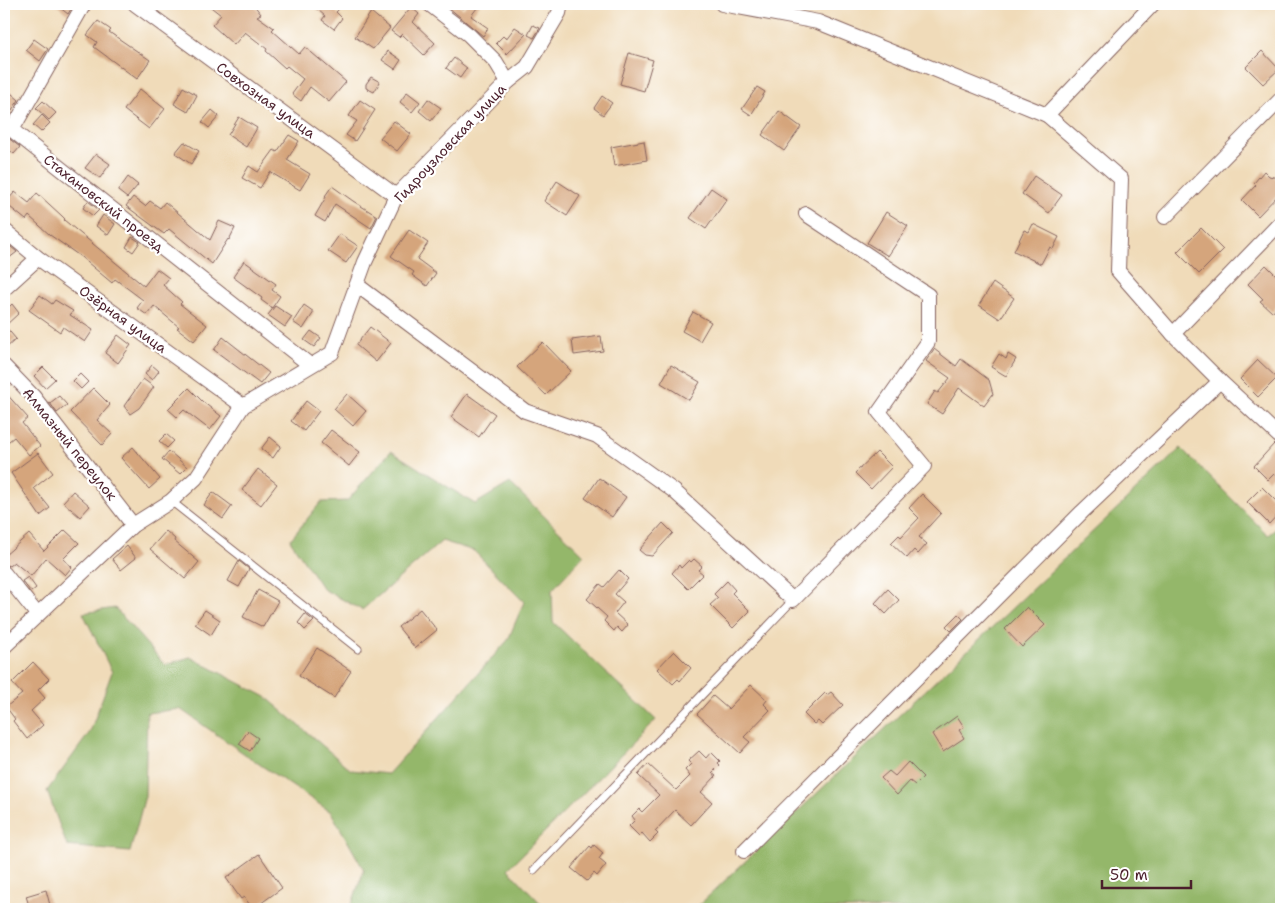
<svg xmlns="http://www.w3.org/2000/svg" width="1285" height="913" viewBox="0 0 1285 913" font-family="'Shantell Sans',sans-serif">
<style>
.forest{fill:#94b76b;stroke:#6f6b4b}
.building{fill:#d5a57c}
.lines{fill:none;stroke-linecap:round;stroke-linejoin:round}
.service-casing{stroke:#84615d;stroke-width:9}
.minor-casing{stroke:#84615d;stroke-width:16}
.service{stroke:#fff;stroke-width:7}
.minor{stroke:#fff;stroke-width:14}
.labels{text-anchor:middle;dominant-baseline:central;stroke-width:4.5;stroke-linejoin:round;paint-order:stroke}
.street-label{font-size:14px;fill:#4a1f2b;stroke:#fff}
</style>
<rect width="100%" height="100%" fill="#fff"/>
<filter id="ink" filterUnits="userSpaceOnUse"><feTurbulence type="fractalNoise" baseFrequency=".02" numOctaves="2"/><feDisplacementMap in="SourceGraphic" scale="10" xChannelSelector="R" yChannelSelector="G"/><feConvolveMatrix kernelMatrix="1 2 1 2 8 2 1 2 1" color-interpolation-filters="sRGB"/></filter>
<filter id="wash" filterUnits="userSpaceOnUse"><feTurbulence type="fractalNoise" baseFrequency=".0096" numOctaves="4" result="noise"/><feDisplacementMap in="SourceGraphic" scale="20" xChannelSelector="R" yChannelSelector="G"/><feGaussianBlur stdDeviation="1.12" result="paint"/><feColorMatrix in="noise" values="0 0 0 0 0 0 0 0 0 0 0 0 0 0 0 0 0 1.4 0 .05"/><feComposite in="paint" operator="in"/></filter>
<g filter="url(#wash)">
<rect width="100%" height="100%" fill="#f0dbb9"/>
<g class="forest">
<path d="M1181,448L1268,535L1281,525V909H695Z"/>
<path d="M391,451L475,504L510,483L584,555L552,590L553,622L656,720L508,869L546,909H350L364,870L331,812L262,766L180,709L147,713L145,796L130,852L67,846L47,791L90,732L112,672L83,613L115,608L165,665L190,657L266,697L351,770L388,774L508,640L524,602L474,551L442,541L362,610L323,589L290,540L321,502L347,501Z"/>
</g>
<g id="blocks">
<g class="building">
<path d="M55,4H74L68,14Z"/>
<path d="M207,4H253L261,14L257,16L274,28L272,30L299,54L305,47L346,82L329,102L310,87L301,101L292,94L303,79L287,66L285,68L266,51L267,49L245,32L234,45L212,25L221,15Z"/>
<path d="M311,4H344L336,12L342,18L334,29L322,20L325,16Z"/>
<path d="M452,4H456L463,9L467,4H480L471,16L488,28L483,36L449,8Z"/>
<path d="M411,7L419,14L413,22L435,43L424,55L402,34L399,37L391,31Z"/>
<path d="M371,12L390,28L373,49L355,37Z"/>
<path d="M98,21L111,30L109,32L150,60L137,79L94,47L97,42L87,35Z"/>
<path d="M533,25L540,28L534,38L528,35Z"/>
<path d="M515,27L526,34L507,54L496,43L503,36L506,39Z"/>
<path d="M34,39L48,49L40,61L26,50Z"/>
<path d="M388,51L401,60L395,69L382,60Z"/>
<path d="M1262,51L1279,69L1263,84L1246,67Z"/>
<path d="M629,53L653,60L644,91L620,84Z"/>
<path d="M454,58L467,68L460,78L446,68Z"/>
<path d="M371,77L380,82L374,92L366,88V84Z"/>
<path d="M4,87L19,100L9,114L4,110Z"/>
<path d="M183,87L197,95L188,112L174,104Z"/>
<path d="M757,87L765,92L751,115L742,109Z"/>
<path d="M140,89L165,109L149,129L124,110Z"/>
<path d="M407,92L420,102L412,112L400,102Z"/>
<path d="M602,96L612,103L603,115L594,108Z"/>
<path d="M428,99L441,108L431,121L419,111Z"/>
<path d="M360,100L375,110L355,141L346,135L357,121L349,116Z"/>
<path d="M43,101L56,113L49,120L36,108Z"/>
<path d="M212,110L219,116L209,128L202,122Z"/>
<path d="M779,111L801,127L784,151L762,135Z"/>
<path d="M42,115L50,123L41,132L33,125Z"/>
<path d="M239,117L257,128L246,147L228,135Z"/>
<path d="M394,121L411,134L397,151L380,138Z"/>
<path d="M289,135L299,141L287,160L310,174L300,190L270,172L260,188L242,178L249,166L258,172L274,150L277,152Z"/>
<path d="M7,137L20,147L14,154L4,145V141Z"/>
<path d="M644,141L647,160L614,166L611,147Z"/>
<path d="M184,142L199,151L191,164L175,153Z"/>
<path d="M96,154L110,164L100,178L85,168Z"/>
<path d="M1264,171L1269,176L1278,178L1281,192L1258,216L1242,200L1256,185L1254,183Z"/>
<path d="M1034,176L1062,195L1049,213L1022,194Z"/>
<path d="M128,177L138,185L127,198L118,191Z"/>
<path d="M557,181L580,196L567,216L544,201Z"/>
<path d="M332,186L353,201L377,216L371,228L335,204L325,222L315,216L326,197L325,196Z"/>
<path d="M711,188L727,199L706,229L690,218Z"/>
<path d="M15,192L29,203L37,193L62,216L65,219L64,220L144,286L157,269L169,278L163,285L182,302L180,304L207,325L194,341L177,328L179,327L154,306L147,315L137,308L143,300L115,279L112,283L81,257L50,235L29,216L26,220L5,203Z"/>
<path d="M133,197L145,206L150,201L160,208L165,202L210,240L219,221L235,228L229,240L228,239L212,264L169,229L164,234L126,206Z"/>
<path d="M88,201L99,210L93,216L83,208Z"/>
<path d="M886,212L908,226L888,256L867,243Z"/>
<path d="M103,215L115,224L108,235L96,226Z"/>
<path d="M1033,224L1059,237L1053,249L1050,247L1041,264L1014,251L1024,230L1029,232Z"/>
<path d="M1201,228L1223,250L1199,274L1177,252Z"/>
<path d="M409,230L428,243L417,259L436,273L427,286L412,275L414,272L391,256Z"/>
<path d="M340,234L358,246L346,263L328,251Z"/>
<path d="M132,237L140,242L133,252L126,247Z"/>
<path d="M4,241L17,252L4,262Z"/>
<path d="M244,261L276,284L272,290L280,296L272,308L261,300L262,298L233,277Z"/>
<path d="M1266,265L1281,280V302L1272,312L1260,301L1263,299L1248,284Z"/>
<path d="M993,283L1014,298L1000,319L979,305Z"/>
<path d="M40,295L52,304L55,300L73,311L70,315L93,330L85,342L63,327L60,332L29,310Z"/>
<path d="M12,304L19,313L5,326L16,339L4,350V312Z"/>
<path d="M304,305L314,312L303,329L293,322Z"/>
<path d="M275,306L292,317L285,327L268,315Z"/>
<path d="M693,312L711,322L700,341L682,331Z"/>
<path d="M370,327L391,343L376,362L356,345Z"/>
<path d="M311,331L321,338L314,347L304,340Z"/>
<path d="M118,335L131,345L118,363L105,353Z"/>
<path d="M601,336L603,351L574,355L572,340Z"/>
<path d="M223,337L269,373L260,384L214,350Z"/>
<path d="M543,342L571,371L546,395L517,367Z"/>
<path d="M934,349L956,366L961,359L989,380L993,394L984,406L959,388L942,414L927,404L935,391L938,393L950,378L926,361Z"/>
<path d="M999,354L1006,359L1008,354L1016,359L1006,376L991,367Z"/>
<path d="M1258,360L1277,378L1258,397L1240,379Z"/>
<path d="M152,365L159,371L152,380L145,374Z"/>
<path d="M671,365L700,382L689,400L661,383Z"/>
<path d="M43,367L55,379L45,388L34,376Z"/>
<path d="M80,374L88,382L81,389L73,381Z"/>
<path d="M143,379L154,387L139,408L130,414L124,406Z"/>
<path d="M93,388L110,405L97,420L112,434L102,445L70,412Z"/>
<path d="M189,388L203,402L221,416L210,430L184,410L177,417L168,409Z"/>
<path d="M4,391L28,418L22,423L40,446L29,455L14,437L4,445Z"/>
<path d="M347,394L366,411L353,426L334,409Z"/>
<path d="M467,394L495,414L479,437L451,417Z"/>
<path d="M59,396L67,405L57,413L50,403Z"/>
<path d="M306,401L319,411L304,431L291,421Z"/>
<path d="M331,430L360,452L349,466L321,443Z"/>
<path d="M166,434L174,441L167,448L159,441Z"/>
<path d="M270,437L281,446L273,458L261,449Z"/>
<path d="M1274,444L1281,450V479L1275,473L1268,480L1254,466Z"/>
<path d="M133,447L160,479L149,489L121,458Z"/>
<path d="M169,451L187,467L180,474L162,459Z"/>
<path d="M877,452L892,467L871,489L855,473Z"/>
<path d="M38,453L53,473L34,488L50,508L40,516L11,473Z"/>
<path d="M258,469L277,484L261,505L242,490Z"/>
<path d="M599,478L626,497L612,517L585,498Z"/>
<path d="M1262,487L1281,506V511L1269,524L1247,502Z"/>
<path d="M73,491L90,506L80,517L63,502Z"/>
<path d="M213,492L232,506L223,519L204,505Z"/>
<path d="M922,494L941,513L919,537L927,544L918,554L914,550L907,558L891,543L899,535L901,537L919,518L909,508Z"/>
<path d="M663,523L673,533L652,556L645,555L639,550Z"/>
<path d="M65,530L79,543L63,559L72,567L65,575L46,558L31,576L14,562L9,566L4,564V556L29,534L44,551Z"/>
<path d="M166,531L175,539L174,541L199,562L185,579L150,549Z"/>
<path d="M127,546L136,558L121,570L112,559Z"/>
<path d="M694,559L702,566L698,570L703,574L688,589L672,573L679,565L681,568L689,560L691,562Z"/>
<path d="M239,561L249,569L239,587L228,581Z"/>
<path d="M619,570L628,579L615,594L624,602L615,613L628,625L622,632L617,627L614,631L604,621L607,617L587,599L600,584L604,587Z"/>
<path d="M28,577L36,588L31,592L22,581Z"/>
<path d="M727,581L735,590L732,593L750,611L733,628L710,605L718,598L714,594Z"/>
<path d="M888,589L899,600L886,614L875,603Z"/>
<path d="M258,590L278,601L263,627L243,617Z"/>
<path d="M1027,607L1045,625L1022,647L1005,629Z"/>
<path d="M420,609L437,630L415,648L398,627Z"/>
<path d="M205,610L220,620L211,635L195,624Z"/>
<path d="M305,614L314,621L305,630L298,623Z"/>
<path d="M958,614L963,619L951,631L946,626Z"/>
<path d="M317,648L351,671L334,698L299,676Z"/>
<path d="M674,651L691,668L680,681L678,679L673,684L657,669Z"/>
<path d="M33,662L49,679L38,690L45,698L31,711L43,725L27,739L13,721L15,719L6,707L22,694L12,683Z"/>
<path d="M751,685L767,700L764,704L770,710L744,737L750,742L740,753L697,714L713,696L728,709Z"/>
<path d="M831,692L843,705L822,725L818,721L814,724L804,714L825,693L827,695Z"/>
<path d="M957,716L964,727L959,730L964,738L943,752L932,734Z"/>
<path d="M248,731L258,738L250,751L239,744Z"/>
<path d="M699,751L706,758L711,752L720,761L718,763L720,765L712,773L716,776L701,792L712,802L691,825L675,810L655,831L658,834L650,842L642,833L639,836L629,826L635,820L632,816L639,809L642,812L659,795L638,775L648,764L676,790L690,776L685,770L691,764L688,761Z"/>
<path d="M908,762L923,777L915,785L910,781L897,795L881,778L889,771L895,776Z"/>
<path d="M594,845L603,853L599,859L606,865L597,876L594,873L587,881L571,868L590,846L592,848Z"/>
<path d="M259,854L282,888L253,909L244,897L241,899L226,878Z"/>
<path d="M46,890L51,909H30L26,896Z"/>
</g>
</g>
</g>
<g filter="url(#ink)">
<use href="#blocks" fill-opacity="0" stroke="#84615d" stroke-width="1"/>
<g class="lines">
<defs>
<g id="service">
<path d="M171,501L358,649"/>
<path d="M534,870L793,600"/>
</g>
<g id="minor">
<path d="M84,4L12,130L310,365"/>
<path d="M135,4L396,196"/>
<path d="M429,4L469,35L496,62L508,82"/>
<path d="M722,4L818,22L1047,115L1153,4"/>
<path d="M1047,115L1121,179L1118,271L1173,334L1220,381L1281,438"/>
<path d="M1165,217L1281,99"/>
<path d="M4,230L38,258L243,406"/>
<path d="M357,285L525,411L597,436L674,491L793,600L924,466L879,412L928,342V295L806,214"/>
<path d="M4,289L38,258"/>
<path d="M1173,334L1281,222"/>
<path d="M4,366L33,396L133,525"/>
<path d="M4,573L37,614"/>
<path d="M4,647L133,525L171,501L196,478L243,406L332,353L365,262L396,196L508,82L527,67L559,13L561,4"/>
<path d="M744,851L1082,512L1220,381"/>
</g>
</defs>
<use href="#service" class="service-casing"/>
<use href="#minor" class="minor-casing"/>
<use href="#service" class="service"/>
<use href="#minor" class="minor"/>
</g>
</g>
<g class="labels">
<g class="street-label">
<text transform="translate(266 100) rotate(36)">Совхозная улица</text>
<text transform="translate(450 143) rotate(-47)">Гидроузловская улица</text>
<text transform="translate(104 203) rotate(38)">Стахановский проезд</text>
<text transform="translate(123 319) rotate(36)">Озёрная улица</text>
<text transform="translate(70 444) rotate(51)">Алмазный переулок</text>
</g>
</g>
<rect width="1285" height="913" fill="none" stroke="#fff" stroke-width="20"/>
<path d="M1102 880v8h89v-8" fill="none" stroke="#4a1f2b" stroke-width="2.5"/>
<text x="1110" y="880" font-size="15" fill="#4a1f2b" stroke="#ffffff" stroke-width="4" paint-order="stroke">50 m</text>
</svg>
